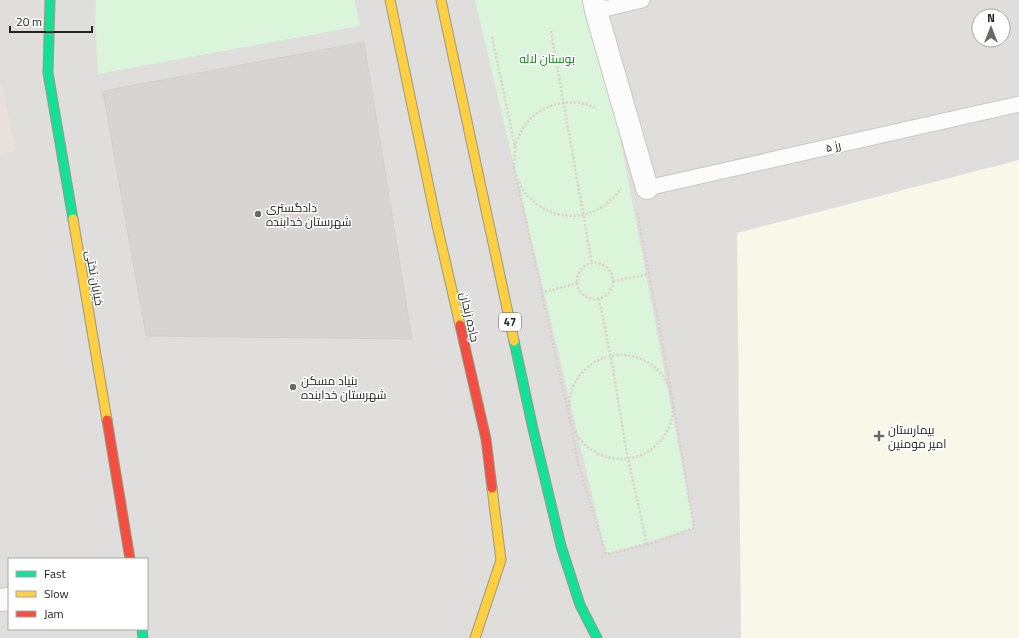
<svg xmlns="http://www.w3.org/2000/svg" width="1019" height="638" viewBox="0 0 1019 638" font-family="'Titillium Web',Cairo,sans-serif">
<style>
.residential{fill:#dfdedc;fill-rule:evenodd}
.education{fill:#f8f7e8}
.military{fill:#eae0db}
.park{fill:#daf5da}
.building{fill:#d7d4d2;stroke:#d3d0cc}
.lines{fill:none;stroke-linecap:round;stroke-linejoin:round}
.lane-casing{stroke:#c9c8c7;stroke-width:17}
.street-casing{stroke:#c9c8c7;stroke-width:24}
.fast-casing{stroke:#999a82;stroke-width:11}
.slow-casing{stroke:#999a82;stroke-width:11}
.jam-casing{stroke:#999a82;stroke-width:11}
.path{stroke:#dccecd;stroke-width:2.5;stroke-dasharray:2 2;stroke-linecap:butt}
.lane{stroke:#fdfcfc;stroke-width:15}
.street{stroke:#fdfcfc;stroke-width:22}
.fast{stroke:#16e098;stroke-width:9}
.slow{stroke:#ffcf43;stroke-width:9}
.jam{stroke:#f24e42;stroke-width:9}
.poi-dot{fill:#6a6968;stroke:#fff;stroke-width:1.5}
.labels{text-anchor:middle;dominant-baseline:central;stroke-width:3;stroke-linejoin:round;paint-order:stroke}
.shield{fill:#fff;stroke:#646464;stroke-width:1}
.shield-label{font-size:11px;font-weight:bold;fill:#222}
.park-label{font-size:12px;fill:#0c8416;stroke:#fff}
.street-label{font-size:12px;fill:#222;stroke:#fff}
.poi-label{font-size:12px;fill:#222;stroke:#fff;text-anchor:start}
</style>
<rect width="100%" height="100%" fill="#f0eeeb"/>
<path class="residential" d="M0,0H1019V638H0ZM979,16H1003V40H979ZM9,559H147V629H9Z"/>
<path class="education" d="M1019,160V638H741L737,233Z"/>
<path class="military" d="M0,79L16,151L0,154Z"/>
<g class="park">
<path d="M96,0H355L360,26L98,74L95,15Z"/>
<path d="M475,0H594L694,528L606,554Z"/>
</g>
<path class="building" d="M364,42L412,339L146,336L103,91Z"/>
<g class="lines">
<defs>
<g id="lane">
<path d="M596,11L642,0"/>
<path d="M647,188L1019,104"/>
</g>
<g id="street">
<path d="M594,0L596,11L647,188"/>
<path d="M0,600L9,599"/>
</g>
<g id="fast">
<path d="M50,0L48,73L73,219"/>
<path d="M514,341L533,429L561,546L580,605L597,638"/>
<path d="M142,629L143,638"/>
</g>
<g id="slow">
<path d="M390,0L436,221L460,325"/>
<path d="M441,0L514,341"/>
<path d="M73,219L107,420"/>
<path d="M475,638L501,560L492,488"/>
</g>
<g id="jam">
<path d="M460,325L486,439L492,488"/>
<path d="M107,420L130,559"/>
</g>
</defs>
<use href="#lane" class="lane-casing"/>
<use href="#street" class="street-casing"/>
<use href="#fast" class="fast-casing"/>
<use href="#slow" class="slow-casing"/>
<use href="#jam" class="jam-casing"/>
<g class="path">
<path d="M551,31L592,264"/>
<path d="M492,37L515,147L514,167"/>
<path d="M515,147C517,141 519,135 522,130C536,104 572,95 597,109"/>
<path d="M514,167L569,416L578,463L606,554L647,545L694,528L672,396L637,211"/>
<path d="M519,182C522,191 530,199 538,205C561,221 590,219 611,200C615,197 618,192 621,188"/>
<circle cx="595" cy="281" r="18"/>
<path d="M613,281L650,274"/>
<path d="M541,293L578,283"/>
<path d="M599,299L611,357L626,449L647,545"/>
<circle cx="621" cy="407" r="52"/>
</g>
<use href="#lane" class="lane"/>
<use href="#street" class="street"/>
<use href="#fast" class="fast"/>
<use href="#slow" class="slow"/>
<use href="#jam" class="jam"/>
</g>
<g class="poi-dot">
<circle cx="258" cy="214" r="4"/>
<circle cx="293" cy="387" r="4"/>
<path d="M877 430h4v4h4v4h-4v4h-4v-4h-4v-4h4z"/>
</g>
<g class="labels">
<rect class="shield" x="499" y="313" width="22" height="18" rx="3"/>
<g class="shield-label">
<text x="510" y="322">47</text>
</g>
<g class="park-label">
<text x="547" y="58">بوستان لاله</text>
</g>
<g class="street-label">
<text transform="translate(833 146) rotate(-13)">رز ۵</text>
<text transform="translate(95 278) rotate(80)">خیابان تختی</text>
<text transform="translate(470 317) rotate(77)">جاده زنجان</text>
</g>
<g class="poi-label">
<text x="266" y="207">دادگستری<tspan x="266" dy="14">شهرستان خدابنده</tspan></text>
<text x="301" y="380">بنیاد مسکن<tspan x="301" dy="14">شهرستان خدابنده</tspan></text>
<text x="888" y="429">بیمارستان<tspan x="888" dy="14">امیر مومنین</tspan></text>
</g>
</g>
<rect x="8" y="558" width="140" height="72" fill="#ffffff" stroke="#a7a7a7"/>
<rect x="16" y="571" width="20" height="6" fill="#16e098" stroke="#a7a7a7"/>
<text x="44" y="578" font-size="12" fill="#222222">Fast</text>
<rect x="16" y="591" width="20" height="6" fill="#ffcf43" stroke="#a7a7a7"/>
<text x="44" y="598" font-size="12" fill="#222222">Slow</text>
<rect x="16" y="611" width="20" height="6" fill="#f24e42" stroke="#a7a7a7"/>
<text x="44" y="618" font-size="12" fill="#222222">Jam</text>
<g transform="translate(991 28)"><circle r="19" fill="#ffffff" stroke="#a7a7a7"/>
<path d="M0-3L7 15L0 10L-7 15Z" fill="#6a6968"/>
<text y="-6" font-size="11" font-weight="bold" text-anchor="middle" fill="#222222">N</text>
</g>
<path d="M10 26v6h82v-6" fill="none" stroke="#222222" stroke-width="2"/>
<text x="16" y="26" font-size="12" fill="#222222" stroke="#ffffff" stroke-width="3" paint-order="stroke">20 m</text>
</svg>
